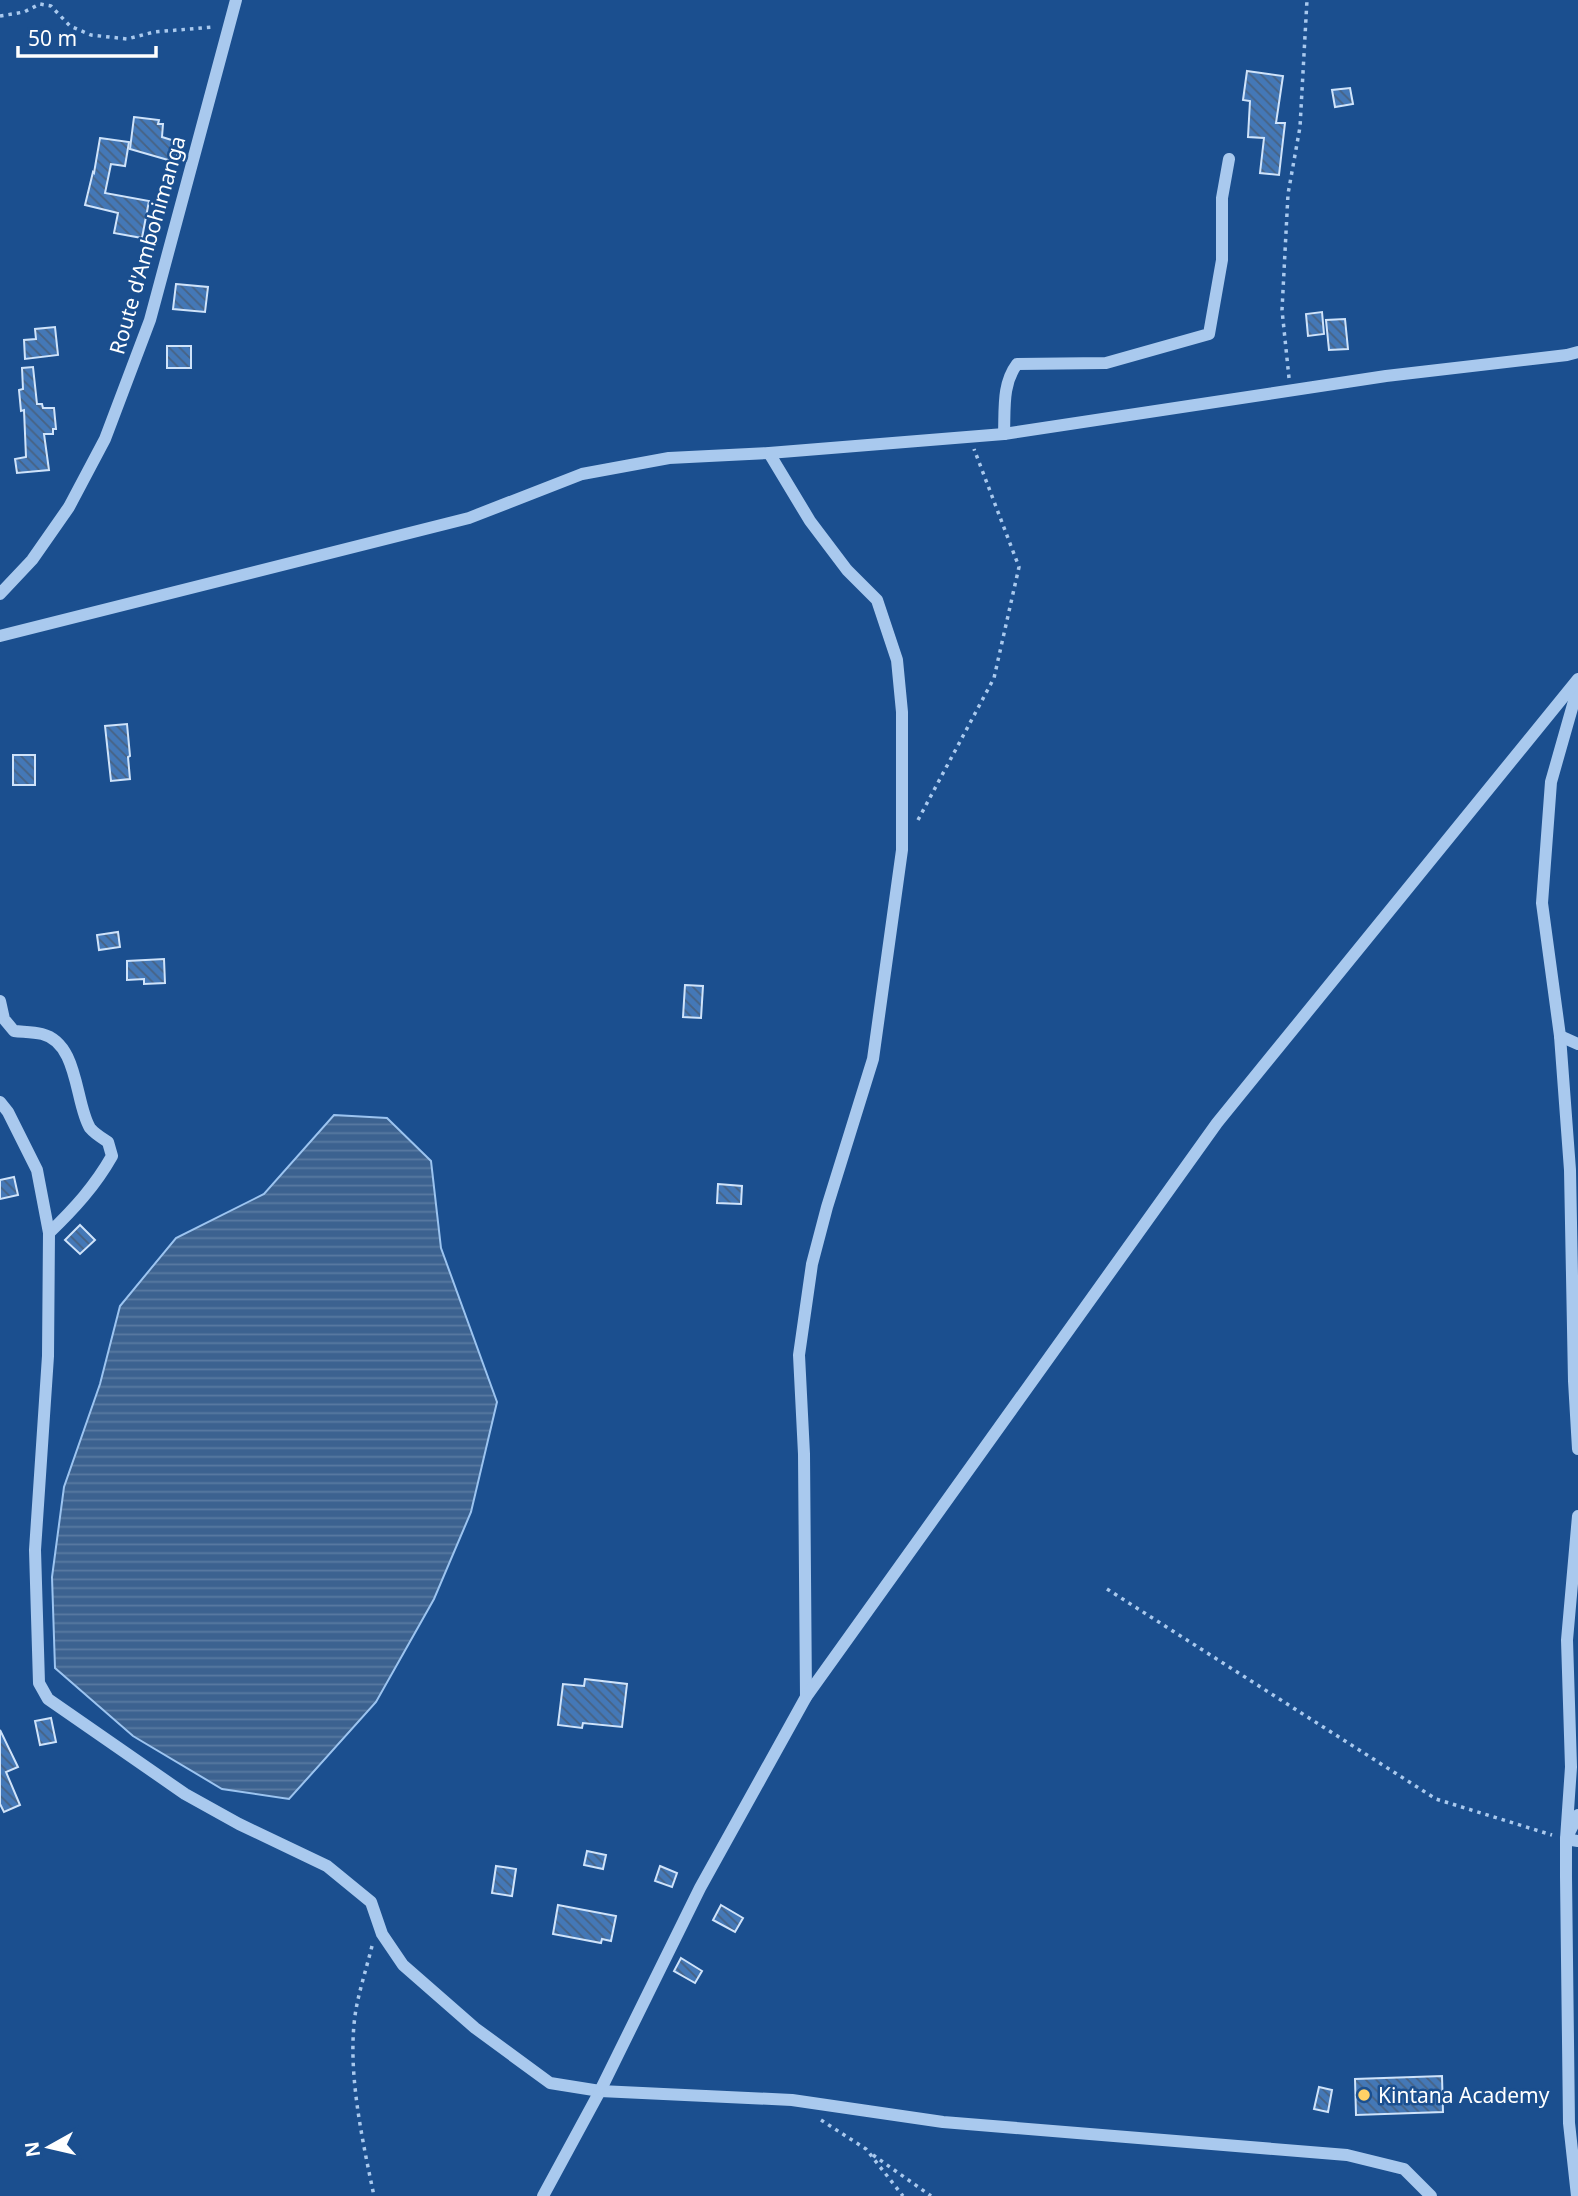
<svg xmlns="http://www.w3.org/2000/svg" width="1578" height="2196" viewBox="0 0 1578 2196" font-family="'Noto Sans',sans-serif">
<style>
.water{fill:url(#water-rules);stroke:#9cc4f0;stroke-width:2}
.building{fill:url(#building-back-hatch);stroke:#cfe3fa;stroke-width:2}
.lines{fill:none;stroke-linecap:round;stroke-linejoin:round}
.path{stroke:#a9c9ee;stroke-width:3.5;stroke-dasharray:3.5 5;stroke-linecap:butt}
.minor{stroke:#a9c9ee;stroke-width:12}
.poi-dot{fill:#ffd166;stroke:#1b4f8f;stroke-width:2.5}
.labels{text-anchor:middle;dominant-baseline:central;stroke-width:5;stroke-linejoin:round;paint-order:stroke}
.street-label{font-size:21px;fill:#fff;stroke:#1b4f8f}
.poi-label{font-size:21px;fill:#fff;stroke:#1b4f8f;text-anchor:start}
</style>
<defs>
<pattern id="water-rules" width="6" height="5" patternUnits="userSpaceOnUse" patternTransform="scale(1.75)"><rect width="6" height="5" fill="#3c6290"/><path d="M0 2.5h6" fill="none" stroke="#597aa1"/></pattern>
<pattern id="building-back-hatch" width="6" height="6" patternUnits="userSpaceOnUse" patternTransform="scale(1.75)"><rect width="6" height="6" fill="#4478b7"/><path d="M-1 5l2 2M0 0l6 6M5-1l2 2" fill="none" stroke="#486282"/></pattern>
</defs>
<rect width="100%" height="100%" fill="#1b4f8f"/>
<path class="water" d="M334,1115L387,1118L431,1161L441,1248L497,1402L471,1512L434,1599L376,1702L289,1799L222,1789L133,1736L55,1668L52,1577L64,1487L100,1384L120,1306L176,1238L264,1194Z"/>
<g class="building">
<path d="M1247,71L1283,76L1276,123H1285L1279,175L1260,173L1264,138L1248,137L1250,101L1243,100Z"/>
<path d="M1350,88L1353,104L1335,107L1332,90Z"/>
<path d="M134,117L159,120L158,124H163L162,137L181,143L175,162L130,149Z"/>
<path d="M100,138L129,142L125,166L111,164L105,193L149,201L142,238L114,233L118,213L85,205L93,172L94,173Z"/>
<path d="M176,284L208,287L205,312L173,309Z"/>
<path d="M1322,312L1324,334L1308,336L1306,314Z"/>
<path d="M1345,319L1348,349L1329,350L1326,320Z"/>
<path d="M55,327L58,355L25,359L24,340L36,339L35,329Z"/>
<rect x="167" y="346" width="24" height="22"/>
<path d="M33,367L37,404H42L43,408H54L56,429H53V434H44L49,470L17,473L15,459L26,457L24,410L21,411L19,390L23,389L22,368Z"/>
<path d="M127,724L130,756L128,757L130,779L111,781L105,726Z"/>
<rect x="13" y="755" width="22" height="30"/>
<path d="M118,932L120,947L99,950L97,935Z"/>
<path d="M164,959L165,983L144,984V979L127,980V961Z"/>
<path d="M685,985L703,986L701,1018L683,1017Z"/>
<path d="M14,1177L18,1195L0,1199V1180Z"/>
<path d="M718,1184L742,1186L741,1204L717,1203Z"/>
<path d="M80,1225L95,1240L80,1254L65,1240Z"/>
<path d="M585,1679L627,1684L622,1727L583,1723L582,1728L558,1725L563,1684L584,1686Z"/>
<path d="M51,1718L56,1742L40,1745L35,1721Z"/>
<path d="M0,1730L18,1767L6,1772L20,1805L4,1812L0,1804Z"/>
<path d="M587,1851L606,1855L603,1869L584,1865Z"/>
<path d="M496,1866L516,1869L512,1896L492,1893Z"/>
<path d="M660,1866L677,1873L672,1887L655,1881Z"/>
<path d="M558,1905L616,1916L611,1941L602,1939L601,1943L553,1934Z"/>
<path d="M721,1905L743,1918L735,1932L713,1920Z"/>
<path d="M681,1958L702,1971L695,1983L674,1971Z"/>
<path d="M1442,2076L1443,2112L1356,2115L1355,2079Z"/>
<path d="M1319,2087L1332,2090L1328,2112L1314,2109Z"/>
</g>
<g class="lines">
<g class="path">
<path d="M0,16L24,12L40,4L51,6L70,26L91,35L127,39L154,32L213,27"/>
<path d="M1289,378L1282,310L1288,194L1300,127L1307,0"/>
<path d="M918,820L994,678L1019,567L974,449"/>
<path d="M1107,1589L1436,1799L1552,1835"/>
<path d="M372,1946C367,1966 361,1985 357,2004C345,2063 362,2138 374,2196"/>
<path d="M821,2120L866,2149L903,2196"/>
<path d="M873,2155L931,2196"/>
</g>
<g class="minor">
<path d="M1004,434C1005,409 1002,384 1017,364L1106,363L1209,334L1222,260V198L1229,159"/>
<path d="M769,453L810,521L847,570L877,600L897,660L902,712V850L873,1059L827,1207L812,1264L799,1355L804,1454L806,1697"/>
<path d="M0,594L32,560L69,507L105,439L150,320L236,0"/>
<path d="M0,636L469,518L582,474L669,458L769,453L1004,434L1386,376L1567,355L1578,352"/>
<path d="M1578,687L1551,782L1542,903L1560,1036L1570,1170L1574,1381L1578,1449"/>
<path d="M0,1001L4,1019L14,1031C23,1032 33,1032 42,1034C79,1043 75,1104 90,1128C95,1134 102,1138 108,1142L112,1156C95,1186 74,1209 49,1233"/>
<path d="M1560,1036L1578,1044"/>
<path d="M0,1102L8,1112L37,1170L49,1233L48,1356L35,1550L39,1683L48,1699L185,1794L239,1824L327,1866L371,1902L382,1934L403,1965L475,2028L550,2083L600,2091L792,2100L943,2122L1347,2155L1404,2169L1431,2196"/>
<path d="M1578,1815L1566,1839L1578,1841"/>
<path d="M543,2196L600,2091L700,1888L806,1697L1217,1123L1578,679"/>
<path d="M1577,2196L1569,2123L1566,1877V1839L1571,1767L1567,1640L1578,1516"/>
</g>
</g>
<circle class="poi-dot" cx="1364" cy="2095" r="7"/>
<g class="labels">
<g class="street-label">
<text transform="translate(147 245) rotate(-74)">Route d'Ambohimanga</text>
</g>
<g class="poi-label">
<text x="1378" y="2095">Kintana Academy</text>
</g>
</g>
<g transform="translate(49 2147) rotate(262)" stroke="#1b4f8f" stroke-width="5" paint-order="stroke">
<path d="M0-5L12 26L0 18L-12 26Z" fill="#ffffff"/>
<text y="-10" font-size="19" font-weight="bold" text-anchor="middle" fill="#ffffff">N</text>
</g>
<path d="M18 46v10h138v-10" fill="none" stroke="#ffffff" stroke-width="3.5"/>
<text x="28" y="46" font-size="21" fill="#ffffff" stroke="#1b4f8f" stroke-width="5" paint-order="stroke">50 m</text>
</svg>
